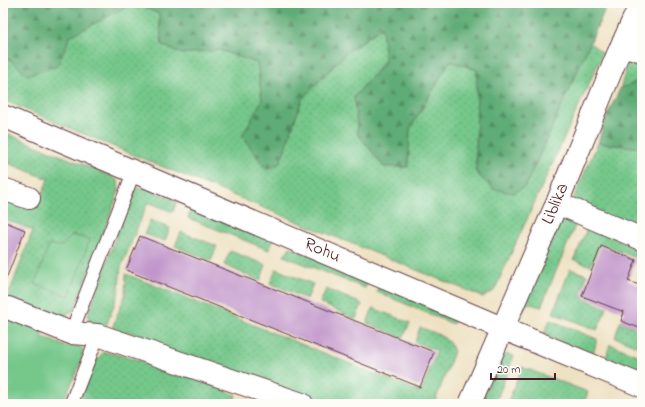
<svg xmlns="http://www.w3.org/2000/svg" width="645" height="407" viewBox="0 0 645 407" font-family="'Indie Flower',sans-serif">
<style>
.grass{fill:url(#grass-dots);stroke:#5f735a}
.forest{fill:url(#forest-firs);stroke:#546650}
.green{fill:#74c78a;stroke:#5f735a}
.building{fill:#c093c9}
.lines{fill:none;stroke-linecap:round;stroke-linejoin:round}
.lane-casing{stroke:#633c42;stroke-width:15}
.street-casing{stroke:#633c42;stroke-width:24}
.lane{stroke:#fff;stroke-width:13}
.street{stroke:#fff;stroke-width:22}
.labels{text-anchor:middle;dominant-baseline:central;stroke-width:3.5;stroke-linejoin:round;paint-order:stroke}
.street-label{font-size:18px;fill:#4a1f2b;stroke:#fdfcf7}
</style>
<defs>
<pattern id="grass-dots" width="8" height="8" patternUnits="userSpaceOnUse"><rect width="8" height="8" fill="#74c78a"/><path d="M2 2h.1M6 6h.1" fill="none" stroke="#6a7" stroke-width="1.8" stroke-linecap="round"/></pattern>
<pattern id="forest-firs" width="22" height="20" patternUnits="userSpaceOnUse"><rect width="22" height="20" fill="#5fac76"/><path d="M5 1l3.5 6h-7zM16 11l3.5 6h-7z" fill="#508b61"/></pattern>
</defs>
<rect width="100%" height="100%" fill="#fdfcf7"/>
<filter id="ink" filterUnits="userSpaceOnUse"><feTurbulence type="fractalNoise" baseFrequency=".025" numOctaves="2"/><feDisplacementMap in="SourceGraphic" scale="8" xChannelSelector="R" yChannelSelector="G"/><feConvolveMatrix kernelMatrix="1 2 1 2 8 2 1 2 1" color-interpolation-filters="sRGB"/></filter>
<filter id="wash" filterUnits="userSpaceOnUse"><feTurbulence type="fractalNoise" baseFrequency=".012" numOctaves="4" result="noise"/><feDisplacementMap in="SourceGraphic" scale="16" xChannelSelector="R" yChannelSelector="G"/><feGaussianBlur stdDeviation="0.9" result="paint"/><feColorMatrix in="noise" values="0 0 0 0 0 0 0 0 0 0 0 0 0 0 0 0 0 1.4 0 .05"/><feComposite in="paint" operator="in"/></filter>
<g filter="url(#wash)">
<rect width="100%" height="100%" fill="#eee1c2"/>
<g class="grass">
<path d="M135,3L159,14L162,45L182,54L219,50L257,63L262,100L243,136L266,169L268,170L280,163L302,99L347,52L383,27L385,61L354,97L358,134L384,167H408L410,129L450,61L477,70L476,173L525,187L590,43L603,53L494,291L483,297L124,151L3,100V57L9,59L27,74L57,66L70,36Z"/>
<path d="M630,57L642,62V83L638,81L620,89Z"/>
<path d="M3,132L109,175L118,181L119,191L74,310C70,312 67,314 63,316C50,320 19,304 8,296L33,230L3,219V195L37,208L48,179L3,161Z"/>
<path d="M598,143L642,148V233L574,203V197Z"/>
<path d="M137,188H145L177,201L173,212L148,202L121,267L118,295L104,331C93,327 89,327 88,315L131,194Z"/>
<path d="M192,206L274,239L269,250L188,218Z"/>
<path d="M568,219L577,221L541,307L527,303L523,312L519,310L557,223L562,220Z"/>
<path d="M150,220L170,228L165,241L144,234Z"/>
<path d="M588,226L637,248V258L600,244L591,266L574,260Z"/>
<path d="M181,232L217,246L211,261L175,246Z"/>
<path d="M290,247L370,279L365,288L284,256Z"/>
<path d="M230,251L266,265L260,281L224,265Z"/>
<path d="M276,269L313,284L307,299L270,283Z"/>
<path d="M570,269L587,275L580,297L607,308L597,330L553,313Z"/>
<path d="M126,274L421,392L437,351L415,342L420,327C433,333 450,336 454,352L434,404H334L282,390L146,344L148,339L126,331L124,337L110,334L125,295Z"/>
<path d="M380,284L457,316L453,324L377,292Z"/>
<path d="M326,289L362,304L356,319L320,303Z"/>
<path d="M373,308L410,323L403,338L367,323Z"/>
<path d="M550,320L597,339L593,355L543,335Z"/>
<path d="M620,322L642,330V348L615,337Z"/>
<path d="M610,344L642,357V375L605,361Z"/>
<path d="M104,352C150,360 193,378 236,395L233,404H78L94,362Z"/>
<path d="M508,354L514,356L495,404H480L501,357Z"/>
<path d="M522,367L588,392L584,404H507Z"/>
</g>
<g class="forest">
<path d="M3,3H134L70,36L58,66L27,75L9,59L3,57Z"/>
<path d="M135,3H608L525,187L513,193L493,189L476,173L477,70L450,61L410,129L408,167H384L358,134L354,97L385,62L382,27L347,52L302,99L280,163L266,169L242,136L262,100L257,63L219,50L182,54L162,45L159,14Z"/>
<path d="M638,81L642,83V148L598,143L606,117L620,89Z"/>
</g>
<g class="green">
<path d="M72,235L90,239L69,296L35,284L49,245L62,246Z"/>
<path d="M3,317L44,330L41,336L67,347L70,341L83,349L81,362L62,404H3Z"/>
</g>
<g id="blocks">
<g class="building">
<path d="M3,221L25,230L6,279L3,278Z"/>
<path d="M140,236L434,352L420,387L126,270Z"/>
<path d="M601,246L636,260L628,281L642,286V329L621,321L624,312L582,296Z"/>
</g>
</g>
</g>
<g filter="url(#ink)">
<use href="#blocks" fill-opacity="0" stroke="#633c42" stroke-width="1"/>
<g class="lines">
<defs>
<g id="lane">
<path d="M71,333L134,171"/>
<path d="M71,404L98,335"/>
</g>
<g id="street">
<path d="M622,45L642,51"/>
<path d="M3,116L502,328L642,386"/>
<path d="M3,189L29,198"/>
<path d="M557,203L642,239"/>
<path d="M3,308H8L71,333L98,335L302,404"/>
<path d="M470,404L557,203L618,54L641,3"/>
</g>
</defs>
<use href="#lane" class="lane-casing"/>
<use href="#street" class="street-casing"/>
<use href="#lane" class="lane"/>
<use href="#street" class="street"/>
</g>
</g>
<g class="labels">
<g class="street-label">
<text transform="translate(556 204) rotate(-67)">Liblika</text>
<text transform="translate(322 251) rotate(23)">Rohu</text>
</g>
</g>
<rect width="645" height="407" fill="none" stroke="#fdfcf7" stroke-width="16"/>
<path d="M491 373v6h64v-6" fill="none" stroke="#4a1f2b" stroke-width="2"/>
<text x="497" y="373" font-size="12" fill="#4a1f2b" stroke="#fdfcf7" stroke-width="3" paint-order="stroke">20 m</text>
</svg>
